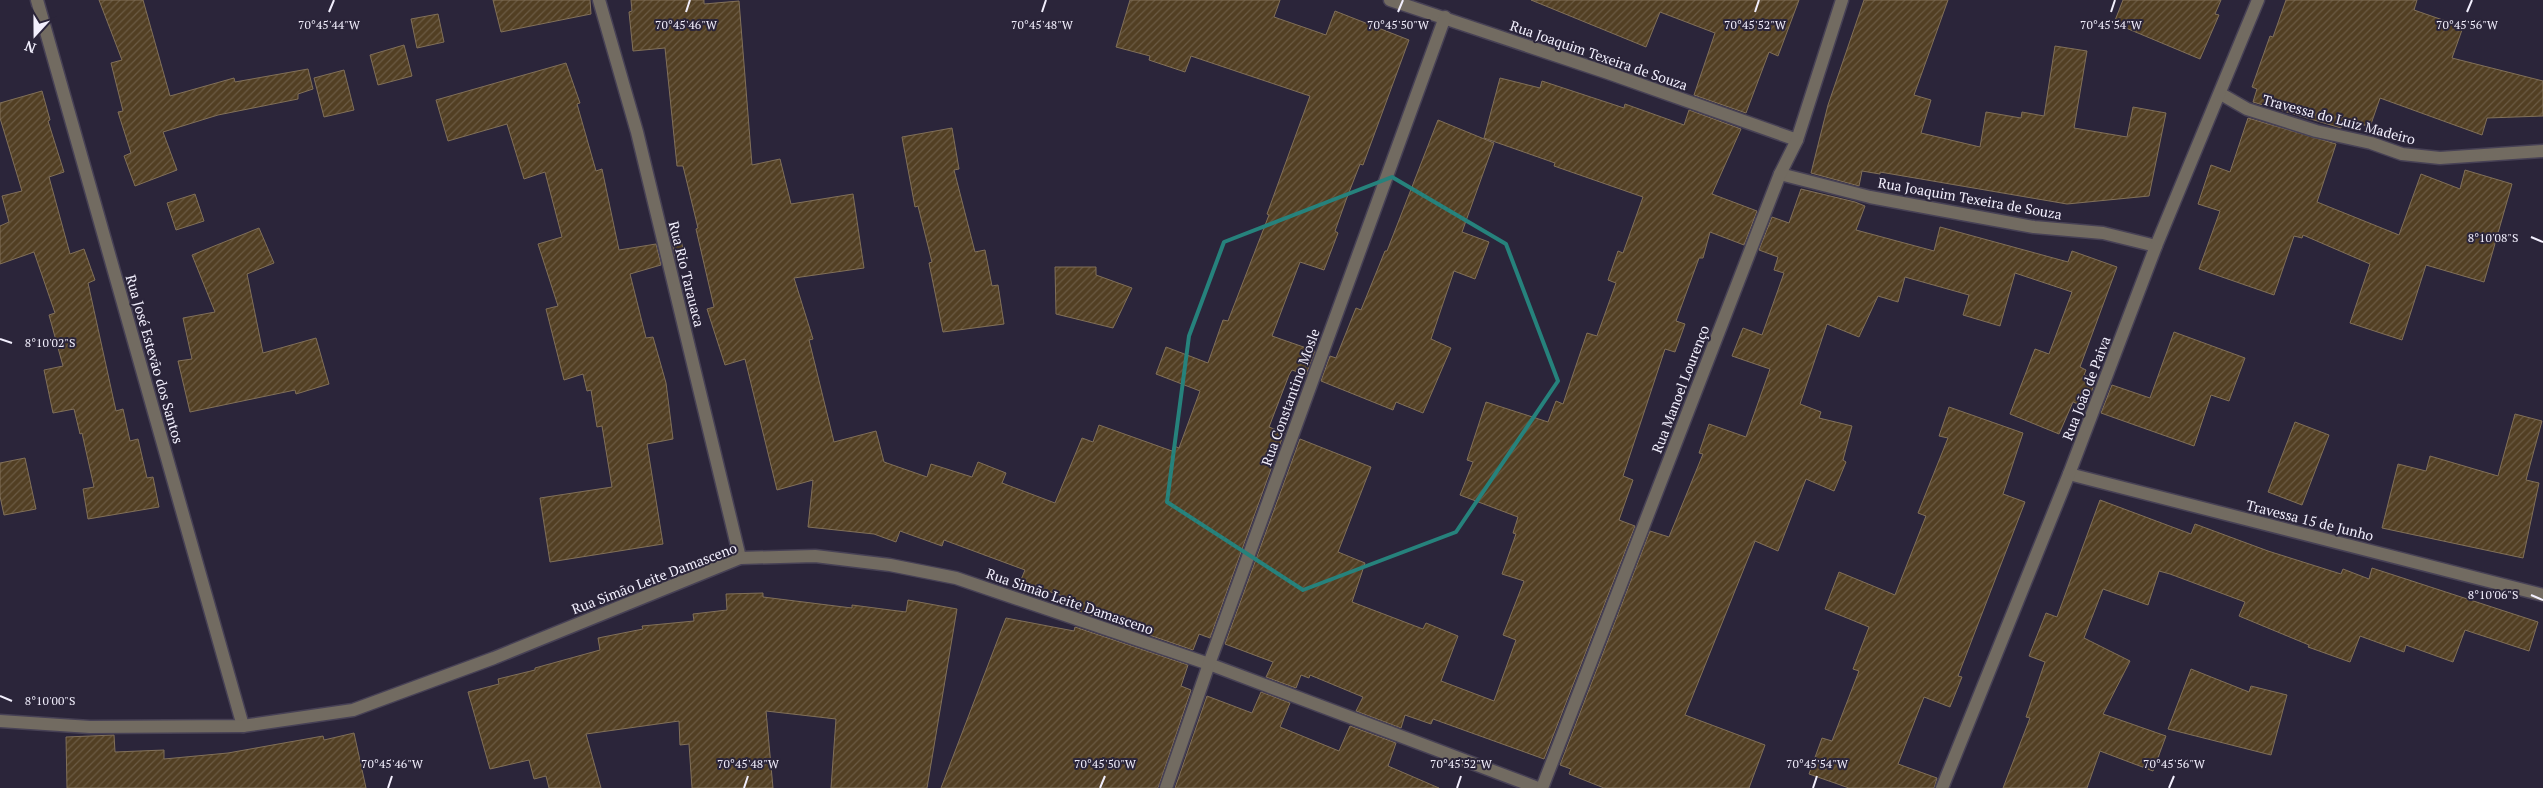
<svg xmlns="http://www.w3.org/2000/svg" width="2543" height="788" viewBox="0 0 2543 788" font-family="'PT Serif',serif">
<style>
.building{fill:url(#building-hatch);stroke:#817059}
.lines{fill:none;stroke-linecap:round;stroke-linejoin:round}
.minor-casing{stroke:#474155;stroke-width:15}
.tertiary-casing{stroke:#474155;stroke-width:15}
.minor{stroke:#726b61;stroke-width:12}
.tertiary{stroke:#726b61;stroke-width:12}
.marked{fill:none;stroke:#26827c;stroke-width:4;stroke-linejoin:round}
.ticks{fill:none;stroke:#f2effd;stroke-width:2}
.labels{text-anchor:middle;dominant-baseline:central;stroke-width:4;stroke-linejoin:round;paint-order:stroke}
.street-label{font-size:14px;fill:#f2effd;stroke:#2b253a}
.ticks-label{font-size:12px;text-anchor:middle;fill:#f2effd;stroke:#2b253a;stroke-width:4;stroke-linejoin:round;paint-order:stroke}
</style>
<defs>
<pattern id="building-hatch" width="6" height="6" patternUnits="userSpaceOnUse" patternTransform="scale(1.25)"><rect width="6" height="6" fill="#523f23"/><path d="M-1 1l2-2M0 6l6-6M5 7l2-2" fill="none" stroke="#6b5b44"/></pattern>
</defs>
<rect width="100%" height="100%" fill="#2b253a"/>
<g class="building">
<path d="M99,0H143L170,96L234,78L235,82L308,69L313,89L298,94V99L218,115L163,132L177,170L135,186L124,156L131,153L118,112L123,111L111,63L122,60Z"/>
<path d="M493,0H590L591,14L501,32Z"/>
<path d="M631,0H704V4L739,1L752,165L780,159L791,204L853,194L864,268L794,278L813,339L809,340L834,442L876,431L884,462L927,477L931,464L972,477L978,462L1006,473L1002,483L1055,503L1082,438L1093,442L1099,425L1172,451L1174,446L1179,448L1200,391L1156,374L1166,347L1208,363L1223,320L1228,321L1269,215L1267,214L1310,96L1191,56L1185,72L1149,60L1150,56L1116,47L1130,0H1280L1274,17L1326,35L1335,11L1409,40L1363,165L1360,164L1346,200L1335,231L1338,233L1324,270L1300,262L1272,336L1315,351L1306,375L1292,370L1289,375L1269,427L1284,433L1210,638L1199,634L1193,650L1079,611L1081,602L1020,582L1025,570L944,540L942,546L900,531L896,542L874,534L808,527L813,480L777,490L745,359L725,365L707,309L714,307L696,229L698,228L683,166H677L665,48L633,51L629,12L632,11Z"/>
<path d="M1531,0H1799L1778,56L1769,52L1746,113L1694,95L1715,33L1660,12L1646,47Z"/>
<path d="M1864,0H1948L1914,95L1931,100L1921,133L1980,147L1986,112L2021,118L2022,112L2044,116L2055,46L2087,51L2074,128L2127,137L2133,107L2166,113L2149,196L2067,204L1880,172V174L1862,171L1859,186L1811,173L1828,105Z"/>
<path d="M2123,0H2221L2215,14L2219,15L2200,59L2114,23Z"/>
<path d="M2286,0H2417L2414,10L2463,27L2452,58L2543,81V116L2487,118L2482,135L2380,98L2370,127L2344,118L2341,128L2253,102L2257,89L2252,87L2270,36L2273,37Z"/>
<path d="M438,14L444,42L417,48L411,19Z"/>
<path d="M404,45L412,76L378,85L370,55Z"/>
<path d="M566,63L580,103L577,104L596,171L602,169L619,250L656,244L661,265L630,274L646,338L653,337L666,383L673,439L647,444L663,544L550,562L540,498L612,487L602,426L597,427L591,390L587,391L583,374L564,380L546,309L558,306L538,244L562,237L545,172L524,179L507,124L448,141L436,100Z"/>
<path d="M344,70L354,110L324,117L314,78Z"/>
<path d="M1500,78L1540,88L1542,81L1624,108L1625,104L1684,125L1689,110L1741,129L1712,194L1757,211L1744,245L1710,232L1703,258H1699L1676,321L1685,324L1675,352L1665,349L1623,476L1633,480L1619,520L1635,526L1544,759L1433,719L1431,724L1405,715L1401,728L1356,711L1363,697L1310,675L1309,678L1301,675L1296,688L1266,677L1273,662L1225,644L1300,439L1371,467L1338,552L1365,563L1352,602L1423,629L1426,623L1458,636L1441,681L1494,701L1516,640L1503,635L1524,581L1502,574L1516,534L1513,533L1518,517L1460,495L1473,462L1467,460L1486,402L1548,422L1556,401L1563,404L1587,333L1597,336L1616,283L1608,280L1618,251L1623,253L1643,197L1554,166L1555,163L1484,138Z"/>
<path d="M42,91L50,120L48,121L64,172L49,177L70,254L84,249L95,280L88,283L116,411L123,409L130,441L138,439L147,478L153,477L159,507L88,519L83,489L94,487L82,433L80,434L74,409L53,413L44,370L63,366L49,315L55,313L34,252L0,264V226L9,222L2,196L22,191L0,118V103Z"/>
<path d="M2248,118L2336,144L2317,202L2399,235L2421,174L2460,189L2465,170L2512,184L2484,282L2426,265L2402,340L2350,323L2370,264L2303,235L2302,238L2294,236L2274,295L2199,269L2220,211L2198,204L2211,165L2230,172Z"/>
<path d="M1438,120L1494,143L1462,232L1489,242L1475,279L1454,271L1431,339L1451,348L1423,413L1396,402L1393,410L1321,381L1330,356L1336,358L1356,308L1361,310L1385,251H1387Z"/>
<path d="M952,128L959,169L954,170L975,252L985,250L992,286L998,285L1004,324L943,332L929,263L932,262L918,206L915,207L902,137Z"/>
<path d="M1801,189L1855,202L1865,206L1856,230L1934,251L1940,227L2068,262L2072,251L2117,267L2080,367L2086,370L2084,375L2096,379L2086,407L2073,402L2059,434L2010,414L2035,349L2049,354L2072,292L2015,273L2000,326L1963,315L1969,295L1905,277L1898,302L1878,296L1859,337L1827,324L1800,404L1821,412L1819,418L1852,426L1843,460L1846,462L1834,491L1806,479L1778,551L1755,541L1685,715L1765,745L1749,788H1604L1569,774L1571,769L1560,765L1650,531L1669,537L1703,454L1699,453L1709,424L1746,437L1770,369L1732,356L1743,328L1762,335L1784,273L1774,270L1778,257L1759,250L1772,217L1789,223Z"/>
<path d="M195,194L204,221L176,230L167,203Z"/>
<path d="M259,228L274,263L247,274L263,353L316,338L329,384L296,394L295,390L190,412L178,361L192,359L183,318L215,312L192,255Z"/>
<path d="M681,240L685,258L676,261L672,242Z"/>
<path d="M1055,267H1096V275L1132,288L1113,328L1056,314Z"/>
<path d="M2174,332L2245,358L2229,401L2211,395L2194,446L2101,413L2112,385L2150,398Z"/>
<path d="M1949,407L2023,433L2003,494L2025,502L1958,676L1962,677L1950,707L1924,697L1898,764L1937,778L1934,788H1849L1809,774L1822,738L1832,741L1859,671L1853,669L1869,627L1825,609L1839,572L1895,595L1926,516L1918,513L1948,438L1939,436Z"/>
<path d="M2515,414L2542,421L2526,480L2539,483L2523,558L2382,528L2398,464L2426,471L2430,456L2498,476Z"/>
<path d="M2295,422L2329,435L2302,505L2268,492Z"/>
<path d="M25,458L36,509L4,515L0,496V463Z"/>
<path d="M2100,500L2191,534L2195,524L2268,551L2341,574L2343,569L2369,579L2372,568L2538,622L2529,651L2465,630L2453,662L2406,645L2404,652L2360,636L2350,662L2308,647L2309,645L2239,616L2245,602L2170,574L2159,571L2148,605L2103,589L2084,638L2130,661L2103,714L2166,736L2153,771L2100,751L2087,788H2003L2030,718L2026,717L2045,662L2029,656L2046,613L2057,617Z"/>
<path d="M763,593V597L852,608V605L906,612L908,600L957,609L927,788H831L836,719L766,711L773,788H692L689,744L680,745L679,721L586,734L601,788H549L546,776L534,779L529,760L490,769L468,692L499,684L498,679L535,670V668L600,650L598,638L643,629L642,626L694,621L693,614L727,610L726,594Z"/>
<path d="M1006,618L1074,631L1075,627L1188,665L1181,686L1191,690L1158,788H941Z"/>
<path d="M2191,669L2249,692L2251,686L2287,695L2271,755L2168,729Z"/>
<path d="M1261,692L1290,703L1280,727L1339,751L1350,726L1396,743L1388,766L1439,788H1175L1207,696L1252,713Z"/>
<path d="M354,733L366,788H67L66,737L114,735L115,752L164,750V759L228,753L323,736L324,740Z"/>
</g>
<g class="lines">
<defs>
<g id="minor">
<path d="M37,0L243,726"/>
<path d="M599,0L637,132L740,558"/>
<path d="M1390,0L1608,73L1797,140"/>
<path d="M2221,94L2247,109L2316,131L2371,143L2402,154L2440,158L2543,151"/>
<path d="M1780,174L1870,197L1973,216L2034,227L2103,233L2156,246"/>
<path d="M2069,474L2543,595"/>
<path d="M0,721L90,727L243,726L353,710L494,658L740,558L815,556L890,565L956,578L1209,664L1538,788"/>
<path d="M1166,788L1209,664L1445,17"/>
<path d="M1542,788L1780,174L1797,140L1842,0"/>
</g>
<path id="tertiary" d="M1942,788L2069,474L2156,246L2258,0"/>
</defs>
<use href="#minor" class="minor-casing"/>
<use href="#tertiary" class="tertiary-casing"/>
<use href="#minor" class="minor"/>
<use href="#tertiary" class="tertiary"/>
</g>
<path class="marked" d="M1392,177L1506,244L1558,381L1456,532L1303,590L1167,502L1189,336L1224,242Z"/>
<path class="ticks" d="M329,12L334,0M686,12L690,0M1042,12L1046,0M1398,12L1403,0M1755,12L1759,0M2111,12L2115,0M2467,12L2472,0M2531,237L2543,242M0,339L12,343M2531,595L2543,600M0,696L12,701M388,788L392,776M744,788L748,776M1100,788L1105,776M1457,788L1461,776M1813,788L1817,776M2169,788L2174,776"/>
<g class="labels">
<g class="street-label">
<text transform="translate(1599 55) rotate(19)">Rua Joaquim Texeira de Souza</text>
<text transform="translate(2339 119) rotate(15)">Travessa do Luiz Madeiro</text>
<text transform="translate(1970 198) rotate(10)">Rua Joaquim Texeira de Souza</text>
<text transform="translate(687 274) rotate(76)">Rua Rio Tarauaca</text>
<text transform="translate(155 359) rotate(74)">Rua José Estevão dos Santos</text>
<text transform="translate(2086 388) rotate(-69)">Rua João de Paiva</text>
<text transform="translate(1680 389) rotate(-69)">Rua Manoel Lourenço</text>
<text transform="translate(1290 397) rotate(-70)">Rua Constantino Mosle</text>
<text transform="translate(2310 520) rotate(14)">Travessa 15 de Junho</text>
<text transform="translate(654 578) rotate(-21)">Rua Simão Leite Damasceno</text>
<text transform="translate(1070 601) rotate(19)">Rua Simão Leite Damasceno</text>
</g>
</g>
<g class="ticks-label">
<text x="329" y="29">70°45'44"W</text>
<text x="686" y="29">70°45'46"W</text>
<text x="1042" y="29">70°45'48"W</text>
<text x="1398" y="29">70°45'50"W</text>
<text x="1755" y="29">70°45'52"W</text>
<text x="2111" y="29">70°45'54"W</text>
<text x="2467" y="29">70°45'56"W</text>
<text x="2493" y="242">8°10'08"S</text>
<text x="50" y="347">8°10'02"S</text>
<text x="2493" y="599">8°10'06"S</text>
<text x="50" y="705">8°10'00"S</text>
<text x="392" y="768">70°45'46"W</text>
<text x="748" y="768">70°45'48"W</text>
<text x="1105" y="768">70°45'50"W</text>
<text x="1461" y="768">70°45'52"W</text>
<text x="1817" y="768">70°45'54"W</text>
<text x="2174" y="768">70°45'56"W</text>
</g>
<g transform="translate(35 35) rotate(201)" stroke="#2b253a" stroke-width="4" paint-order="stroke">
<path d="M0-4L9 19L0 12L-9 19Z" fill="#f2effd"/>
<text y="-8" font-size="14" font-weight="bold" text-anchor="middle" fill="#f2effd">N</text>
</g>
</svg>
